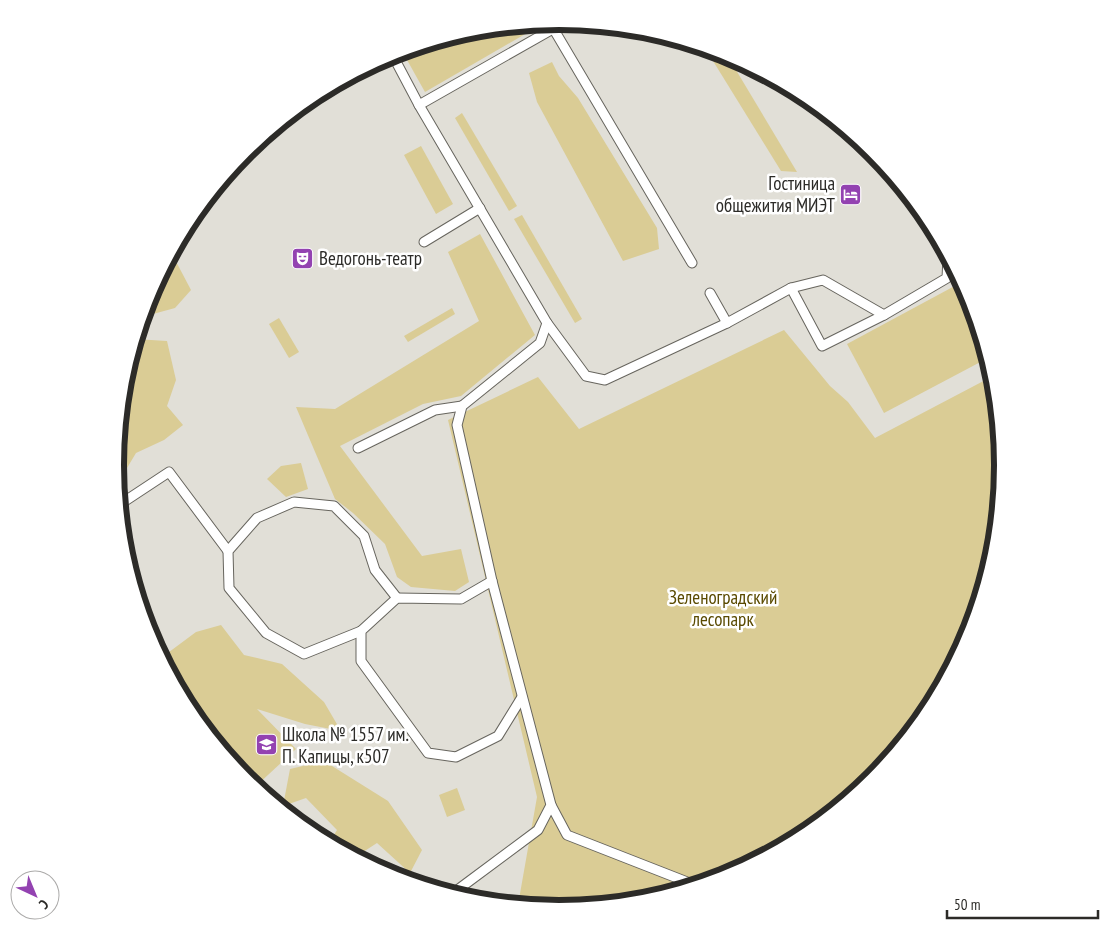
<svg xmlns="http://www.w3.org/2000/svg" width="1117" height="930" viewBox="0 0 1117 930" font-family="'PT Sans Narrow',sans-serif">
<style>
.green{fill:#dacc95}
.lines{fill:none;stroke-linecap:round;stroke-linejoin:round}
.lane-casing{stroke:#67655e;stroke-width:11}
.lane{stroke:#fff;stroke-width:9}
.labels{text-anchor:middle;dominant-baseline:central;stroke-width:5;stroke-linejoin:round;paint-order:stroke}
.poi-label{font-size:19px;fill:#2c2b28;stroke:#fff;text-anchor:start}
.park-label{font-size:19px;fill:#5a4a01;stroke:#fff}
.rim{fill:none;stroke:#2c2b28;stroke-width:6}
</style>
<rect width="100%" height="100%" fill="#e1dfd7"/>
<g class="green">
<path d="M546,22L425,92L402,51L472,30Z"/>
<path d="M705,48L727,55L797,172L781,171Z"/>
<path d="M552,62L559,76L578,98L657,228L659,249L623,261L537,102L529,73Z"/>
<path d="M462,113L517,206L509,211L455,118Z"/>
<path d="M421,146L453,204L436,214L404,155Z"/>
<path d="M522,215L582,319L575,323L514,219Z"/>
<path d="M480,234L535,335L461,396L423,404L340,446L422,556L461,549L469,582L455,591L411,587L397,577L385,544L353,513L335,499L296,407L335,409L479,321L448,252Z"/>
<path d="M171,252L191,290L175,308L142,317L149,295Z"/>
<path d="M962,282L969,295L988,358L884,413L847,344Z"/>
<path d="M452,308L455,314L408,342L404,336Z"/>
<path d="M279,318L299,352L289,358L269,324Z"/>
<path d="M784,330L830,386L848,402L875,438L993,376C996,387 996,400 997,413C999,430 1003,449 1002,466C1002,481 999,497 998,512C975,737 784,905 559,909C546,909 531,906 518,905L537,797L448,420L538,377L579,429Z"/>
<path d="M135,339L167,341L176,380L167,406L183,425L164,440L136,453L127,468L115,461L123,378Z"/>
<path d="M301,463L308,489L286,497L267,479L281,466Z"/>
<path d="M221,625L244,655L282,664L324,702L341,731L305,724L257,709L296,749L255,787L245,779L189,711L161,658L196,632Z"/>
<path d="M324,761L388,801L422,850L410,873L377,843L360,854L358,858L329,843L337,830L306,798L283,806L290,769Z"/>
<path d="M457,788L465,810L447,817L439,795Z"/>
</g>
<g class="lines">
<defs>
<g id="lane">
<path d="M553,28L692,263"/>
<path d="M392,54L419,105L547,323L540,343L462,406L457,425L492,581L551,805L538,830L452,894"/>
<path d="M419,105L565,22"/>
<path d="M424,242L480,208"/>
<path d="M791,288L822,346L884,315"/>
<path d="M710,293L727,323"/>
<path d="M547,323L586,376L605,380L727,323L791,288L823,280L884,315L947,278L948,257"/>
<path d="M358,448L435,410L462,406"/>
<path d="M119,505L169,472L228,551"/>
<path d="M492,581L461,599L397,598L361,631V661L428,753L456,757L498,736L522,697"/>
<path d="M361,631L304,654L266,633L229,588L228,551L257,518L294,502L334,506L364,536L375,570L397,598"/>
<path d="M551,805L567,835L695,885"/>
</g>
</defs>
<use href="#lane" class="lane-casing"/>
<use href="#lane" class="lane"/>
</g>
<defs>
<symbol id="hotel-square" viewBox="-11 -11 22 22"><rect x="-9" y="-9" width="18" height="18" rx="4" fill="#9342b1" stroke="#fff"/><path d="M-6-4.5h1.5V1H6V5H4.5V3h-9V5H-6ZM-4 0a1.8 1.8 0 1 1 3.6 0ZM.5 0V-2.5h3Q6-2.5 6 0Z" fill="#fff"/></symbol>
<symbol id="theatre-square" viewBox="-11 -11 22 22"><rect x="-9" y="-9" width="18" height="18" rx="4" fill="#9342b1" stroke="#fff"/><path d="M-5-5.5Q0-4 5-5.5V0Q5 5 0 6Q-5 5-5 0ZM-3.3-2.5H-1v1.5H-3.3ZM1-2.5H3.3v1.5H1ZM-2.8 1Q0 5.5 2.8 1Z" fill="#fff"/></symbol>
<symbol id="school-square" viewBox="-11 -11 22 22"><rect x="-9" y="-9" width="18" height="18" rx="4" fill="#9342b1" stroke="#fff"/><path d="M0-5L7-2L0 1L-7-2ZM-4 1L0 2.5L4 1V4Q0 6-4 4Z" fill="#fff"/></symbol>
</defs>
<g fill-rule="evenodd">
<use href="#hotel-square" x="838" y="182" width="25" height="25"/>
<use href="#theatre-square" x="290" y="246" width="25" height="25"/>
<use href="#school-square" x="254" y="732" width="25" height="25"/>
</g>
<g class="labels">
<g class="poi-label">
<text x="835" y="183" text-anchor="end">Гостиница<tspan x="835" dy="22">общежития МИЭТ</tspan></text>
<text x="319" y="258">Ведогонь-театр</text>
<text x="282" y="734">Школа № 1557 им.<tspan x="282" dy="22">П. Капицы, к507</tspan></text>
</g>
<g class="park-label">
<text x="723" y="597">Зеленоградский<tspan x="723" dy="22">лесопарк</tspan></text>
</g>
</g>
<path d="M0 0H1117V930H0ZM124 465a435 435 0 1 1 870 0a435 435 0 1 1-870 0Z" fill="#fff" fill-rule="evenodd"/>
<path class="rim" d="M124 465a435 435 0 1 1 870 0a435 435 0 1 1-870 0Z"/>
<g transform="translate(35 895) rotate(136)"><circle r="24" fill="#ffffff" stroke="#abaaa9"/>
<path d="M0-4L9 19L0 12L-9 19Z" fill="#9342b1"/>
<text y="-8" font-size="14" font-weight="bold" text-anchor="middle" fill="#2c2b28">С</text>
</g>
<path d="M947 910v8h151v-8" fill="none" stroke="#2c2b28" stroke-width="2.5"/>
<text x="954" y="910" font-size="15" fill="#2c2b28" stroke="#ffffff" stroke-width="4" paint-order="stroke">50 m</text>
</svg>
